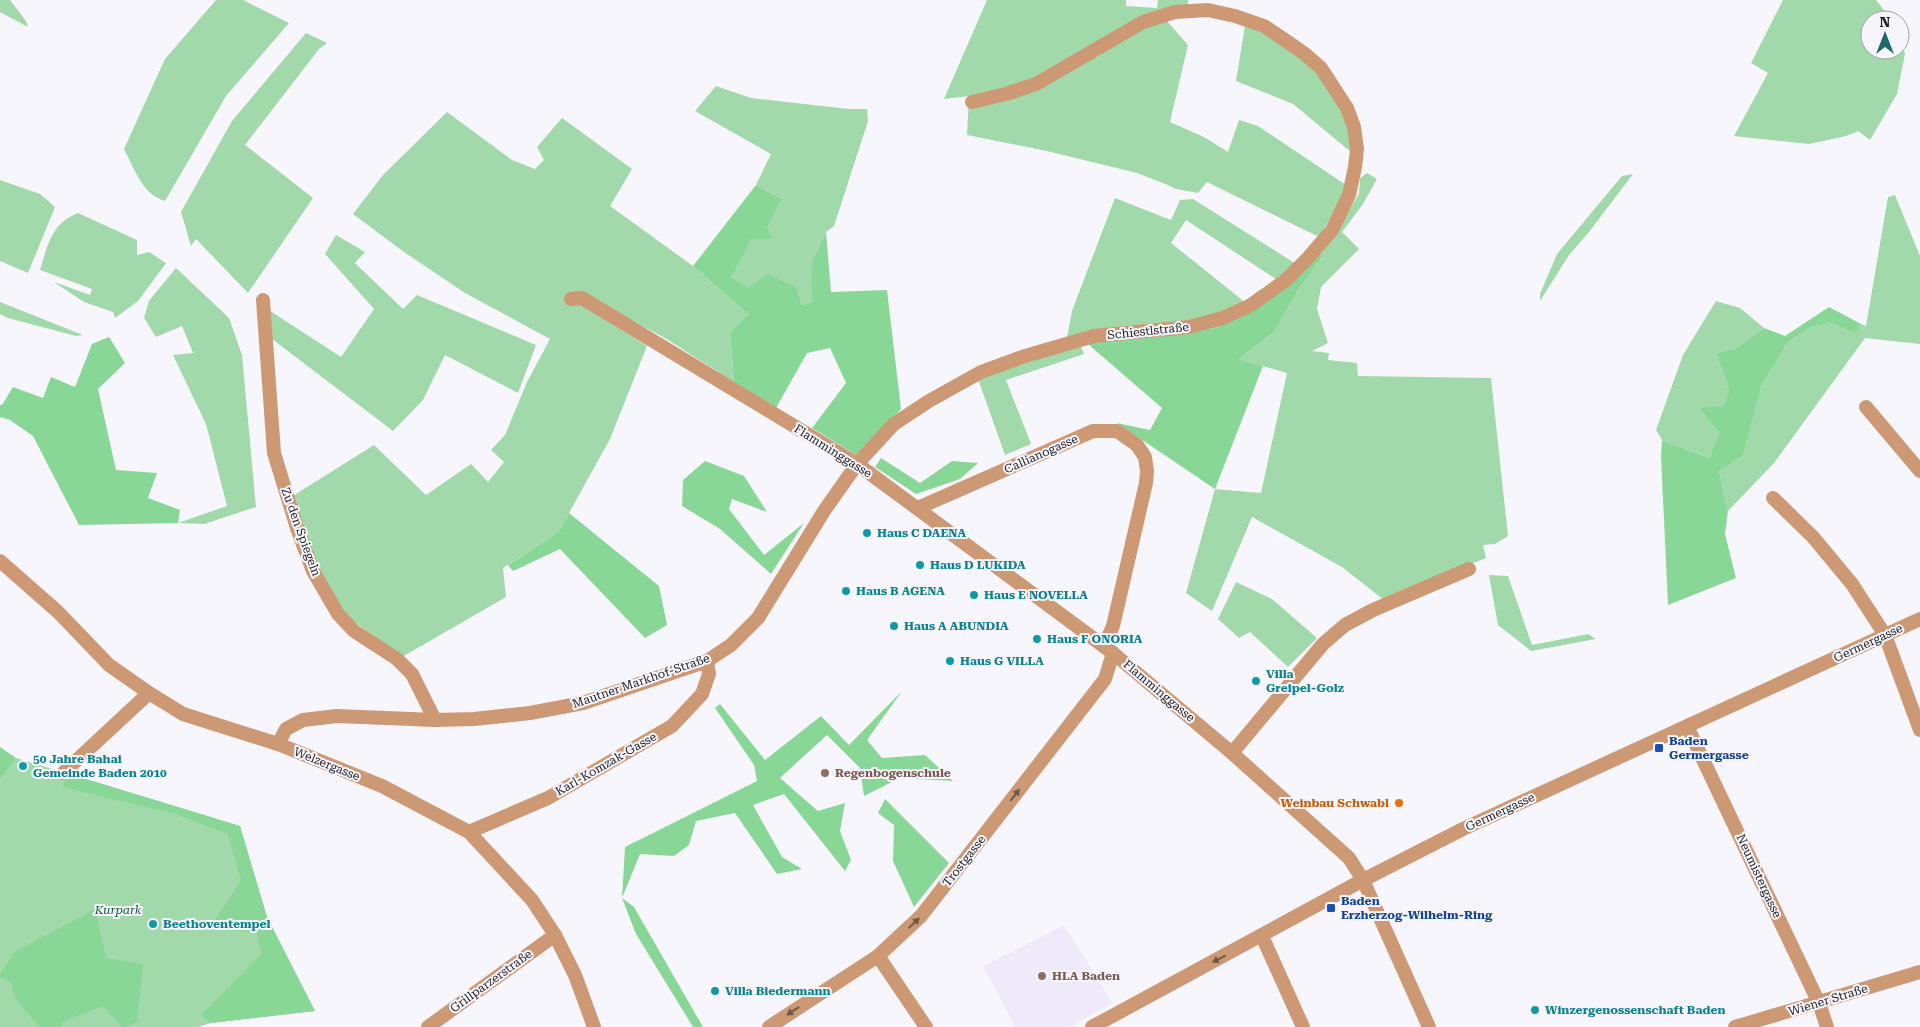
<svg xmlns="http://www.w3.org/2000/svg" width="1920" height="1027" viewBox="0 0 1920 1027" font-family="'Roboto Serif',serif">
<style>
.built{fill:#efeaf9}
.green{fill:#a2d9aa}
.forest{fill:#89d797}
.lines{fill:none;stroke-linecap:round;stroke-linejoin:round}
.street{stroke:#cd9974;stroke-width:14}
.oneway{fill:#6f5849}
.culture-dot{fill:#0f9aa8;stroke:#f8f6fd;stroke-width:2}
.transit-dot{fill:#1a4fb4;stroke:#f8f6fd;stroke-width:2}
.education-dot{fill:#8d6e63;stroke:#f8f6fd;stroke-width:2}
.food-dot{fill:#e8710a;stroke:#f8f6fd;stroke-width:2}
.labels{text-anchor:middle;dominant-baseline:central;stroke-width:4;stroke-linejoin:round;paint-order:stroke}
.street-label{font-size:12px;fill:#232226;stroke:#f8f6fd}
.culture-label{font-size:12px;font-weight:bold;fill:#0d838f;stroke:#f8f6fd;text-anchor:start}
.transit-label{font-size:12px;font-weight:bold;fill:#164399;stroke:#f8f6fd;text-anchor:start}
.education-label{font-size:12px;font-weight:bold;fill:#785e54;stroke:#f8f6fd;text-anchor:start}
.food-label{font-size:12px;font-weight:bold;fill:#c56008;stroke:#f8f6fd;text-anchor:end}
.park-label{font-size:12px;font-style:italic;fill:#086128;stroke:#f8f6fd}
</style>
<rect width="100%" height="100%" fill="#f8f6fd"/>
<path class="built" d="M1064,925L1113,1003L1069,1027H1015L983,966Z"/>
<g class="green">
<path d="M0,0H10L26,21L28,27L0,12Z"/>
<path d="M216,0H243L289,23L226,96L165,201C142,194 135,170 124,149L165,59Z"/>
<path d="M987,0H1126V6L1157,8L1158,0H1188V7L1167,21L1188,45L1170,122L1204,137L1228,152L1239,120L1258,126L1346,185L1339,203L1319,237L1207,182L1198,193L1176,189L1168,185L1137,173L1047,151L967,135L969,96L944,99Z"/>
<path d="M1783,0H1876L1892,20H1870V50H1900V40L1905,54L1897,94L1870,140L1858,131L1846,136L1809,144L1734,136L1768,73L1751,63Z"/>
<path d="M1247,13C1299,32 1344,72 1358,127C1361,138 1361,150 1363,162L1293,104L1236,81Z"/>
<path d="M306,33L327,43L319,49L245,145L313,198L248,293L196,239L191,246L181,212L232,121Z"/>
<path d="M716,86L751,98L849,109H867L868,121L834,226L826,232L811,263L813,302L801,305L748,288L730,277L752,239L767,228L782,199L756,185L771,154L695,111Z"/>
<path d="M447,112L512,160L535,169L544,160L537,147L562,118L632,169L610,206L693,266L748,314L730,332L734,382L665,338L612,310L605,319L647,346L610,439L559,531L503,568L506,597L402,657L341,612L314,566L288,499L374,445L426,495L471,464L488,482L504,462L491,450L505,435L527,382L550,339L465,293L404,252L353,214L383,175Z"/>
<path d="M1367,173L1377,179L1363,204L1342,232L1359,249L1321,287L1317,309L1328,343L1312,351L1329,353L1328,360L1357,363L1358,376L1491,378L1508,536L1495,544L1483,545L1486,558L1384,600L1342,567L1252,517L1212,611L1186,593L1215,489L1261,493L1287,373L1239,359L1274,332L1300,287L1323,256L1322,253L1359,194L1360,178Z"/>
<path d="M1633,174L1589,232L1569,255L1540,301V294L1557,254L1622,176Z"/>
<path d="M0,180L40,194L55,207L28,273L0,261Z"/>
<path d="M1895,195L1920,256V344L1865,338L1774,463L1728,511L1719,471L1743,454L1762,385L1788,342L1811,327L1831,323L1854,332L1861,324L1866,326L1888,197Z"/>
<path d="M1115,198L1171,220L1180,200L1193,199L1304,269L1285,285L1186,220L1171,243L1241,299L1251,310L1216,328L1112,339L1067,337L1072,311Z"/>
<path d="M78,213L137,240V255L149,252L166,263L138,301L115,318L113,312L84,302L54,282L90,295L92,289L40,270C48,244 52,223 78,213Z"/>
<path d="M336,235L365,252L355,263L403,309L417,295L536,345L518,393L445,355L423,400L393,431L272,339L258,303L341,357L374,309L325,254Z"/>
<path d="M176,268L229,318L242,355L256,507L204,524L178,523L227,506L206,424L173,355L193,353L182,326L156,337L144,318L149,301Z"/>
<path d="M1716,301L1740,308L1764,328L1736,348L1716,353L1729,390L1719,432L1709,458L1662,440L1656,430L1683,355Z"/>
<path d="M0,302L83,335L76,336L8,318L0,314Z"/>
<path d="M1081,346L1084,354L1006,380L1031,444L1005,455L978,379L1028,358Z"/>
<path d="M1489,575L1508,576L1532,645L1588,634L1596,639L1531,651L1498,625Z"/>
<path d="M1236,582L1272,599L1317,638L1288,667L1250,632L1239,638L1218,619Z"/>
<path d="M16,758L240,826L267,917L315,1011L211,1023L198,1027H0V781Z"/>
</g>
<g class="forest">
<path d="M756,185L782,199L767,228L772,239H752L731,277L748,288L768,274L796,287L801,305L812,302L811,263L826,232L831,292L887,290L901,409L861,458L812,428L846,383L830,348L807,353L776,408L734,382L730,332L748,314L693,266Z"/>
<path d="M1322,253L1323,256L1300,287L1274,332L1239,359L1263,366L1215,489L1117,423L1150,430L1162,408L1088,344L1112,339L1216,328L1264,304Z"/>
<path d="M1829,307L1861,324L1855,333L1831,323L1811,327L1788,342L1762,385L1743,455L1719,471L1728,511L1725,534L1736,578L1668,605L1661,456L1662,440L1709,458L1719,432L1700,408L1724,406L1729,390L1716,353L1736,348L1764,328L1785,336Z"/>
<path d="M109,337L125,363L98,389L116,470L157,473L148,498L180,510L178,523L79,525L33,436L10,420L0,417V405H2L13,387L43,398L51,377L75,387L92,344Z"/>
<path d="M881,458L920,483L952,461L978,463L960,479L916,494L875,467Z"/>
<path d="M705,461L744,476L767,512L732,499L729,509L764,555L804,523L771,574L720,529L682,506L683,480Z"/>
<path d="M569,513L659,586L667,625L645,638L560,549L513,571L508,565L559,531Z"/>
<path d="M902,691L867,740L882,758L925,755L953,781L900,778L864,796L860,768L827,735L780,778L818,811L845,803L840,831L851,860L845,871L784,794L753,805L782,857L802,869L777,874L735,813L696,821L689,845L674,856L640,854L622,898L634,907L703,1027H693L636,934L622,898L625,847L757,781L754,765L715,708L720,704L765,760L821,716L849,745Z"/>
<path d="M0,747L16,758L0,781Z"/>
<path d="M70,774L240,826L267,917L315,1011L211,1023L201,1015L262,953L256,932L209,929L241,881L228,834L176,814L62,787Z"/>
<path d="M885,799L949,863L914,907L893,861L894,825L878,813Z"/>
<path d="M95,909L106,958L143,964L137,1022L127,1027H122L103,1006L62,1022V1027H40L16,1000L11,982L0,977V975L13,953Z"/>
</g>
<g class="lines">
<g class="street">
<path d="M571,299L582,298L857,464L1113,653L1232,753L1349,858L1363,880L1429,1027"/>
<path d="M263,300L274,453L297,528L313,571L338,614L354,631L397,659L412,674L435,720"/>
<path d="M1866,407L1920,471"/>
<path d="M1773,498L1813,537L1852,584L1885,635L1920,730"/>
<path d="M918,508L1093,431H1117L1137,445L1145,457L1147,471L1146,483L1113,626L1104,646"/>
<path d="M0,561L58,612L109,665L149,693L183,714L278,744L382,786L469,832L532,900L555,935L575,975L594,1027"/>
<path d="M1687,726L1819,1003L1827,1027"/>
<path d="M278,744L286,729L303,720L337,716L435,720L474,719L530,713L583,703L707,661L731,645L758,618L824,511L857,464L894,424L929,401L981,372L1025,356L1094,336L1189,327L1223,318L1251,305L1286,280L1308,258L1332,230L1349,195L1355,167L1357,149L1354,127L1347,108L1321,68L1305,54L1264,26L1235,16L1208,10L1175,12L1143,22L1036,84L1006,94L972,102"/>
<path d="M1232,753L1323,644L1345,625L1373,610L1469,569"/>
<path d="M63,773L149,693"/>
<path d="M469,832L548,798L672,726L702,694L709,674L707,661"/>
<path d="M1262,936L1303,1027"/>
<path d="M878,956L926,1027"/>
<path d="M428,1027L555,935"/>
<path d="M769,1027L878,956L921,916L1105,679L1113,653"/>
<path d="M1092,1027L1363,880L1463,829L1920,619"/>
<path d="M1735,1027L1920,972"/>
</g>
</g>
<defs><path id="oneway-solid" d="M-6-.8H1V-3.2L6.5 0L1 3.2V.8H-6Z" transform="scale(1.25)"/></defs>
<g class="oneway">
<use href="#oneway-solid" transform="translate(1015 795) rotate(-52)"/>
<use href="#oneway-solid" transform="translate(914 923) rotate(-43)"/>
<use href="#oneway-solid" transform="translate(1219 959) rotate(152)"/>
<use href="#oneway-solid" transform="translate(793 1011) rotate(147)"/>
</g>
<g class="culture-dot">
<circle cx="867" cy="533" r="5"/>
<circle cx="920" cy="565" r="5"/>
<circle cx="846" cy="591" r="5"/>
<circle cx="974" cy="595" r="5"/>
<circle cx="894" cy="626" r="5"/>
<circle cx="1037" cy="639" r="5"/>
<circle cx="950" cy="661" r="5"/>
<circle cx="1256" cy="681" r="5"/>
<circle cx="23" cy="766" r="5"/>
<circle cx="153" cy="924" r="5"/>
<circle cx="715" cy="991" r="5"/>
<circle cx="1535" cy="1010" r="5"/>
</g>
<g class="transit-dot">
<rect x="1654" y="743" width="10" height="10" rx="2.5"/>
<rect x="1326" y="903" width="10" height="10" rx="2.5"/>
</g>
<g class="education-dot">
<circle cx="825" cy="773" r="5"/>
<circle cx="1042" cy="976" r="5"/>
</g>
<circle class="food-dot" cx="1399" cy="803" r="5"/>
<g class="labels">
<g class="street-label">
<text transform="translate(1148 331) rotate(-6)">Schiestlstraße</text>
<text transform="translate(833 451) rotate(32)">Flamminggasse</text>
<text transform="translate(1041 454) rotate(-24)">Callianogasse</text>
<text transform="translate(301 532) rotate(70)">Zu den Spiegeln</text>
<text transform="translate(1868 643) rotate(-25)">Germergasse</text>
<text transform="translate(641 681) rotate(-19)">Mautner Markhof-Straße</text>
<text transform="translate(1159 691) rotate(40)">Flamminggasse</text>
<text transform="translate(327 764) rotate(22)">Welzergasse</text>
<text transform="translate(606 764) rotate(-30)">Karl-Komzak-Gasse</text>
<text transform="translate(1500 812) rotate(-25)">Germergasse</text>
<text transform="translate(964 861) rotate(-52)">Trostgasse</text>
<text transform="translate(1759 876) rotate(65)">Neumistergasse</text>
<text transform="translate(491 981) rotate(-36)">Grillparzerstraße</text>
<text transform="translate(1828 1000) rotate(-17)">Wiener Straße</text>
</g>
<g class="culture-label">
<text x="877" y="533">Haus C DAENA</text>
<text x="930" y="565">Haus D LUKIDA</text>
<text x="856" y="591">Haus B AGENA</text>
<text x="984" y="595">Haus E NOVELLA</text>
<text x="904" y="626">Haus A ABUNDIA</text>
<text x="1047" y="639">Haus F ONORIA</text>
<text x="960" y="661">Haus G VILLA</text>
<text x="1266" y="674">Villa<tspan x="1266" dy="14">Greipel-Golz</tspan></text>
<text x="33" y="759">50 Jahre Bahai<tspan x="33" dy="14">Gemeinde Baden 2010</tspan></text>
<text x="163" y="924">Beethoventempel</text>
<text x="725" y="991">Villa Biedermann</text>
<text x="1545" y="1010">Winzergenossenschaft Baden</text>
</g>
<g class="transit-label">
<text x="1669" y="741">Baden<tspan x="1669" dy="14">Germergasse</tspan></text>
<text x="1341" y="901">Baden<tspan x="1341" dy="14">Erzherzog-Wilhelm-Ring</tspan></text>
</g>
<g class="education-label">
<text x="835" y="773">Regenbogenschule</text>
<text x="1052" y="976">HLA Baden</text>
</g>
<g class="food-label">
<text x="1389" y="803">Weinbau Schwabl</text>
</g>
<g class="park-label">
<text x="118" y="910">Kurpark</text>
</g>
</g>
<g transform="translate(1885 35)"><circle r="24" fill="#f8f6fd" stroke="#a3a1a7"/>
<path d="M0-4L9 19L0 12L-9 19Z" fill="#1d6a6b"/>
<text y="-8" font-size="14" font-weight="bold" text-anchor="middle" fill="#232226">N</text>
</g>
</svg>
